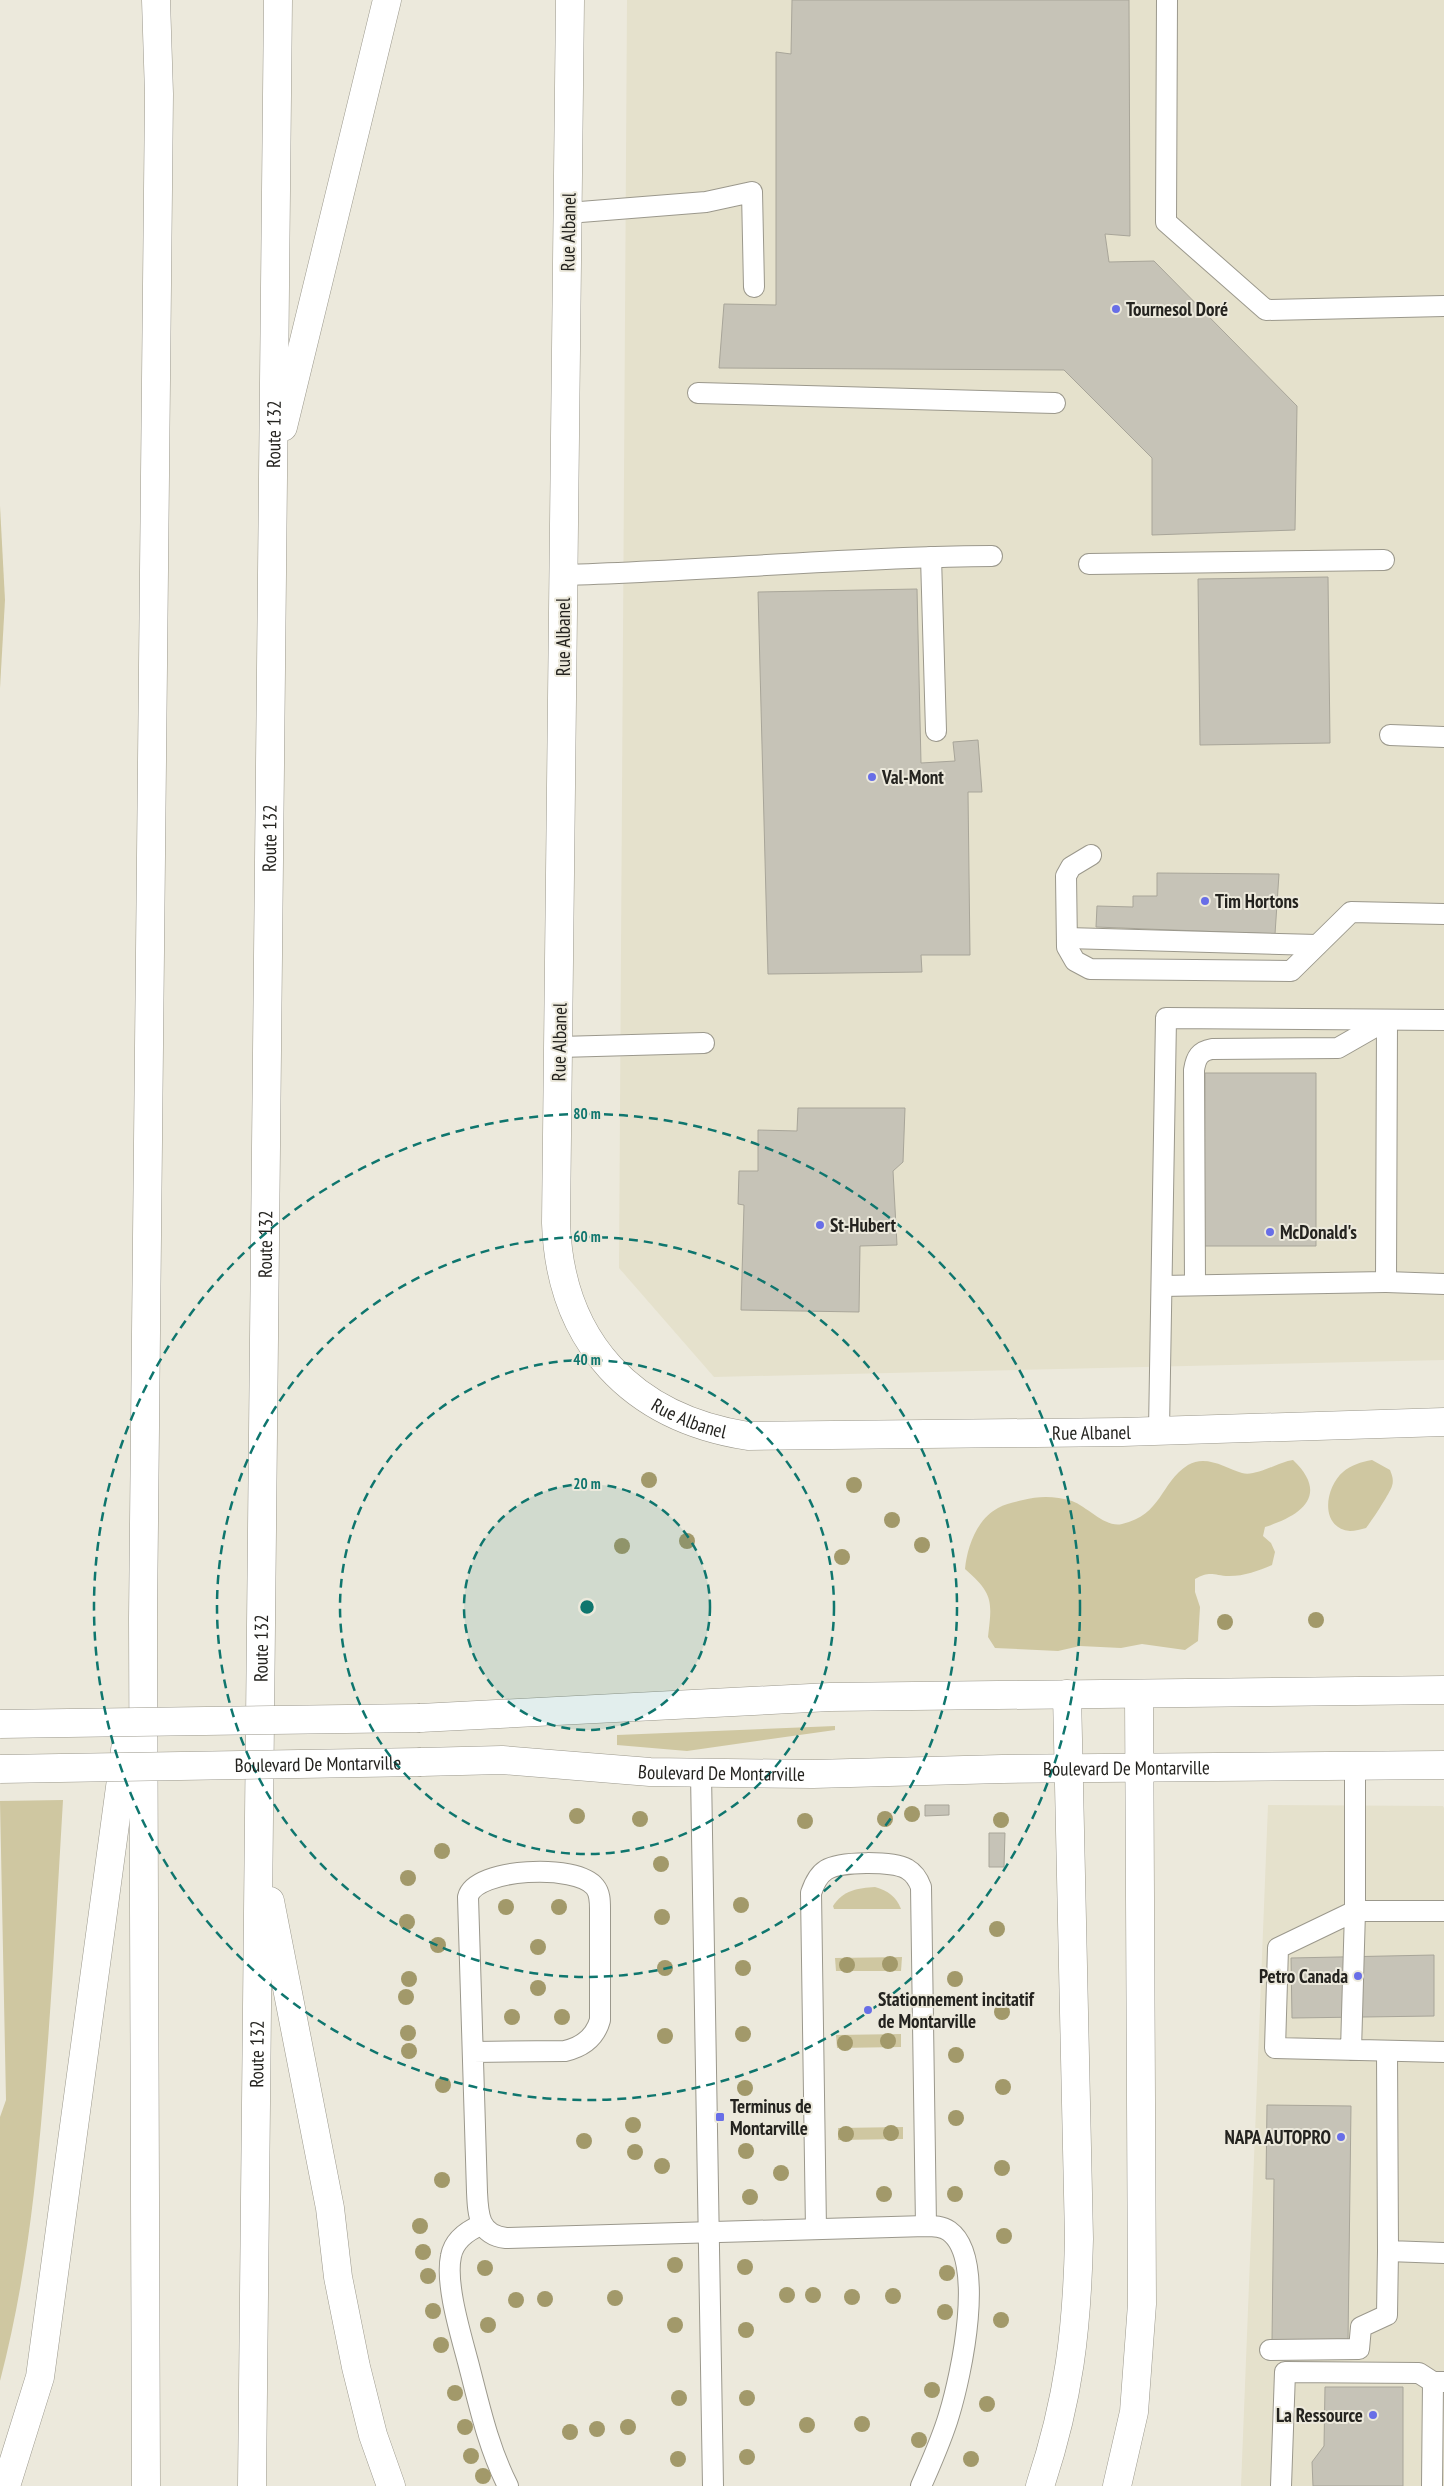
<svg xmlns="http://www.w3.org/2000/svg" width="1444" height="2486" viewBox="0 0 1444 2486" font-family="'PT Sans Narrow',sans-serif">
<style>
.built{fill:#e5e1cc}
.green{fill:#cfc7a1}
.building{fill:#c6c3b7;stroke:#a8a599}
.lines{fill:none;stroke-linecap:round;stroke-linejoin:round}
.service-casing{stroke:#9b988c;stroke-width:22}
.minor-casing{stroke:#9b988c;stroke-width:29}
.tertiary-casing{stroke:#9b988c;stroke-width:29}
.motorway-casing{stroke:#9b988c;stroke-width:29}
.service{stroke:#fff;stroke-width:20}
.minor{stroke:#fff;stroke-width:28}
.tertiary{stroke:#fff;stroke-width:28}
.motorway{stroke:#fff;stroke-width:28}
.tertiary-bridge-casing{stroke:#9b988c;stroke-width:29;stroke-linecap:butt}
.tertiary-bridge{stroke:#fff;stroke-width:28}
.tree{fill:#a2996a}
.ring{fill:none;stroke:#0f766e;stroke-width:2.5;stroke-dasharray:9 6}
.poi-dot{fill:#686ee7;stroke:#ece9dc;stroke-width:2}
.labels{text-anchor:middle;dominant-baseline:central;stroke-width:4;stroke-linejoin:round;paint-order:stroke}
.street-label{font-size:19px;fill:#24231f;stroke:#ece9dc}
.poi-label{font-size:19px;font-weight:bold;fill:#24231f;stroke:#ece9dc;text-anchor:start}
.centre{fill:#0f766e;stroke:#ece9dc;stroke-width:2.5}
.ring-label{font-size:15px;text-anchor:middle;font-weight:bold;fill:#0f766e;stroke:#ece9dc;stroke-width:4;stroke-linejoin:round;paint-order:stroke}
</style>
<rect width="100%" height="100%" fill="#ece9dc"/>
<g class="built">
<path d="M627,0H1444V1360L714,1377L619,1268Z"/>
<path d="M1268,1805L1443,1806L1444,1808V2486H1241Z"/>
</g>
<g class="green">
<path d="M0,506L5,600L0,688Z"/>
<path d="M1293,1460C1330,1495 1301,1516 1265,1527L1263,1536L1271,1543L1275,1552L1272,1565C1258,1571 1245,1576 1229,1576C1214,1576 1211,1570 1195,1579V1592L1200,1607L1198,1641L1185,1650L1142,1644L1121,1648L1080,1646L1058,1651L995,1648L988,1637C992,1602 994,1594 965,1569C967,1547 977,1519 998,1508C1005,1504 1015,1502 1023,1500C1039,1496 1055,1496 1072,1501C1088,1507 1105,1528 1122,1524C1162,1515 1160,1483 1188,1465C1206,1454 1226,1468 1242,1473C1256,1477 1278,1462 1293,1460Z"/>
<path d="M1372,1460L1390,1470C1392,1475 1394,1480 1392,1486C1390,1493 1371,1522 1366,1528C1361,1529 1355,1531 1350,1531C1319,1528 1325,1487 1343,1472C1351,1465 1361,1462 1372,1460Z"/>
<path d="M835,1726V1730L687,1751L617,1745V1735Z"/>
<path d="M63,1800C57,1901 52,2001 43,2101C35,2196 24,2289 0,2381V2117L6,2100L0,1801Z"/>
<path d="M875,1887C888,1891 896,1896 901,1909H834L833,1906C843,1890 858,1888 875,1887Z"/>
<path d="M902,1957L901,1971H836L835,1958Z"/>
<path d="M901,2034V2047L837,2048L836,2035Z"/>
<path d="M903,2127V2139L838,2140V2128Z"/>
</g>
<g class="building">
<path d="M792,0H1129L1130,236L1105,234L1109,262L1154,261L1297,406L1295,530L1152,535V458L1064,370L719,368L724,304L776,305V52L791,54Z"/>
<path d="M1328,577L1330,743L1200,745L1198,579Z"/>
<path d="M917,589L921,763L955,761L953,742L978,740L982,792H968L970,955H921L922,972L768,974L758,592Z"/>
<path d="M1157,873L1279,874L1275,934L1096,927L1097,906L1133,907V896H1157Z"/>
<path d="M1205,1073H1316V1246H1204Z"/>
<path d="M798,1108H905L903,1162L893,1171L897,1245L860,1246L859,1312L741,1310L744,1205L738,1204L739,1171H758V1130L797,1131Z"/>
<path d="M925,1805H949V1815L925,1816Z"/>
<path d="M989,1833H1005L1004,1867H989Z"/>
<path d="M1434,1955V2016L1292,2018L1291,1958Z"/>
<path d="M1267,2105L1351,2106L1348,2342L1272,2341L1274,2179H1266Z"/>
<path d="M1325,2387H1403V2486H1313L1312,2462L1324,2446Z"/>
</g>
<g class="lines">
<defs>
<g id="service">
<path d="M1167,0L1166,222L1266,310L1444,306"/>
<path d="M568,213L706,202L752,192L754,287"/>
<path d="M698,393L1055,403"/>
<path d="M931,557L936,731"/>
<path d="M1089,564L1384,560"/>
<path d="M563,575C706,571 849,557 992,556"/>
<path d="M1390,735L1444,737"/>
<path d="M1091,855L1071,867L1066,876L1067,947L1075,961L1090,969L1291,971L1351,912L1444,914"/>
<path d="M1067,938L1317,945"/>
<path d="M560,1047L704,1043"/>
<path d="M1386,1282L1444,1284"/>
<path d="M1195,1285L1194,1070C1196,1057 1200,1051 1212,1049L1338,1048L1387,1020"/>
<path d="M1162,1286L1386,1282L1387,1020"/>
<path d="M1159,1430L1166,1018L1444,1020"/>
<path d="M1355,1766V1911H1444"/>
<path d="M701,1774L713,2486"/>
<path d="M1351,2050L1355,1911L1278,1948L1275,2048L1444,2052"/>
<path d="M1387,2051L1388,2251L1444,2253"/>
<path d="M473,2052L565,2051C582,2047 595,2038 600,2020V1909C600,1901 600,1893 595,1887C577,1863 475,1868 468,1897L477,2192C478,2215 479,2235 506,2238L926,2226C934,2226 942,2226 949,2231C987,2258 961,2376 949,2415C942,2439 931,2463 921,2486"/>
<path d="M481,2225C467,2231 454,2240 451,2256C445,2284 461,2335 468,2362C479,2404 488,2447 508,2486"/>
<path d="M816,2229L811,1893C814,1884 818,1875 826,1870C840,1861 892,1861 907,1869C914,1873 918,1879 921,1887L926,2226"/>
<path d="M1270,2350L1359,2349L1361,2327L1387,2315L1388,2251"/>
<path d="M1281,2486L1285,2372L1419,2373L1433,2382"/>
<path d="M1432,2486L1433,2382H1444"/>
</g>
<g id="minor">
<path id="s1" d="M570,0L556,1223C560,1342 632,1418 748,1436L1123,1432L1444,1422"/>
</g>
<g id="tertiary">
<path d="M420,1718L830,1697L1444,1690"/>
<path id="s2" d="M421,1762L502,1760L650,1772L813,1774L1002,1769L1444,1765"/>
</g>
<g id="motorway">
<path d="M283,427L387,0"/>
<path d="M270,1901L330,2208L338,2277L356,2367L373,2435L391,2486"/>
<path d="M6,2486L40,2377L126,1743"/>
<path d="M146,2486L143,1618L159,94L156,0"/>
<path id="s3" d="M252,2486L278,0"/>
<path d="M1040,2486C1069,2399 1077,2330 1079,2239L1067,1694"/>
<path d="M1117,2486L1134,2412L1142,2304L1139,1694"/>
</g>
</defs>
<use href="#service" class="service-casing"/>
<use href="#minor" class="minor-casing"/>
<use href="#tertiary" class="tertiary-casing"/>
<use href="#motorway" class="motorway-casing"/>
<use href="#service" class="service"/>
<use href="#minor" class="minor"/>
<use href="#tertiary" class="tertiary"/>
<use href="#motorway" class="motorway"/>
<defs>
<g id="tertiary-bridge">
<path d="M0,1724L420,1718"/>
<path id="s4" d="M0,1769L421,1762"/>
</g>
</defs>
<use href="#tertiary-bridge" class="tertiary-bridge-casing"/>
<use href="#tertiary-bridge" class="tertiary-bridge"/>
</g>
<g class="tree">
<circle cx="649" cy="1480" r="8"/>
<circle cx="854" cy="1485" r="8"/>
<circle cx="892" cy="1520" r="8"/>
<circle cx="687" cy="1541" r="8"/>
<circle cx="922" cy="1545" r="8"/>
<circle cx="622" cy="1546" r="8"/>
<circle cx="842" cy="1557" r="8"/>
<circle cx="1316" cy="1620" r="8"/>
<circle cx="1225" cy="1622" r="8"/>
<circle cx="912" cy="1814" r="8"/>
<circle cx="577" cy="1816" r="8"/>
<circle cx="640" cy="1819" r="8"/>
<circle cx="885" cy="1819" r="8"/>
<circle cx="1001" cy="1820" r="8"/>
<circle cx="805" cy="1821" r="8"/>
<circle cx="442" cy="1851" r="8"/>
<circle cx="661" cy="1864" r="8"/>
<circle cx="408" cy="1878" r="8"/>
<circle cx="741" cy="1905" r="8"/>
<circle cx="506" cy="1907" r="8"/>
<circle cx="559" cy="1907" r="8"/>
<circle cx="662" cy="1917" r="8"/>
<circle cx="407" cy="1922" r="8"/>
<circle cx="997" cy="1929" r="8"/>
<circle cx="438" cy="1945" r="8"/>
<circle cx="538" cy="1947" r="8"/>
<circle cx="890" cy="1964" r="8"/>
<circle cx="847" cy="1965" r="8"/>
<circle cx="665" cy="1968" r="8"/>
<circle cx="743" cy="1968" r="8"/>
<circle cx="409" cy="1979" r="8"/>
<circle cx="955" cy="1979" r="8"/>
<circle cx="538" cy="1988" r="8"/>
<circle cx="406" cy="1997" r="8"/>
<circle cx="1002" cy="2012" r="8"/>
<circle cx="512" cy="2017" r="8"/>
<circle cx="562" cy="2017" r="8"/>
<circle cx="408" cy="2033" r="8"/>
<circle cx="743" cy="2034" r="8"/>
<circle cx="665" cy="2036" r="8"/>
<circle cx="888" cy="2041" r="8"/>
<circle cx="845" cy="2043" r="8"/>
<circle cx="409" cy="2051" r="8"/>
<circle cx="956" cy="2055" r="8"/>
<circle cx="443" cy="2085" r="8"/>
<circle cx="1003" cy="2087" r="8"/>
<circle cx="745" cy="2088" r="8"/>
<circle cx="956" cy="2118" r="8"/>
<circle cx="633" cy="2125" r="8"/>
<circle cx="891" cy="2133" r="8"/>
<circle cx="846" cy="2134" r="8"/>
<circle cx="584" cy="2141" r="8"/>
<circle cx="746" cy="2151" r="8"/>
<circle cx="635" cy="2152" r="8"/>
<circle cx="662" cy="2166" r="8"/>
<circle cx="1002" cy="2168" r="8"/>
<circle cx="781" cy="2173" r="8"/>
<circle cx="442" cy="2180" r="8"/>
<circle cx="884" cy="2194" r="8"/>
<circle cx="955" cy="2194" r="8"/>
<circle cx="750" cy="2197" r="8"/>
<circle cx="420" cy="2226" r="8"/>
<circle cx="1004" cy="2236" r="8"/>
<circle cx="423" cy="2252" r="8"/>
<circle cx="675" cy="2265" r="8"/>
<circle cx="745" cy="2267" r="8"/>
<circle cx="485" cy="2268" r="8"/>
<circle cx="947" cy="2273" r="8"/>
<circle cx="428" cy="2276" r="8"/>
<circle cx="787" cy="2295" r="8"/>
<circle cx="813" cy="2295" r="8"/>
<circle cx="893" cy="2296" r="8"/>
<circle cx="852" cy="2297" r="8"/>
<circle cx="615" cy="2298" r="8"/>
<circle cx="545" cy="2299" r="8"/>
<circle cx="516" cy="2300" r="8"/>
<circle cx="433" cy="2311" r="8"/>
<circle cx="945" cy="2312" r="8"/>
<circle cx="1001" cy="2320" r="8"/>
<circle cx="488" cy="2325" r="8"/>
<circle cx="675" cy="2325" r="8"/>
<circle cx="746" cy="2330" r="8"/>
<circle cx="441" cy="2345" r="8"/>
<circle cx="932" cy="2390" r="8"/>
<circle cx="455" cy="2393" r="8"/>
<circle cx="679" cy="2398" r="8"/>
<circle cx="747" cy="2398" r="8"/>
<circle cx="987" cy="2404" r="8"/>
<circle cx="862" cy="2424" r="8"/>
<circle cx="807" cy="2425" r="8"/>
<circle cx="465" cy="2427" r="8"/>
<circle cx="628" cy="2427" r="8"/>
<circle cx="597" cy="2429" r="8"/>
<circle cx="570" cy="2432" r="8"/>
<circle cx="919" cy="2440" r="8"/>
<circle cx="471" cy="2456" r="8"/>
<circle cx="747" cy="2457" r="8"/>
<circle cx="678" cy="2459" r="8"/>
<circle cx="971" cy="2459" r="8"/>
<circle cx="483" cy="2476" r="8"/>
</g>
<circle cx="587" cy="1607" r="123" fill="#0f766e" fill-opacity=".12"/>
<g class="ring">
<circle cx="587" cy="1607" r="123"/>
<circle cx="587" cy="1607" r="247"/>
<circle cx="587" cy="1607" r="370"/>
<circle cx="587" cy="1607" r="493"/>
</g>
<g class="poi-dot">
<circle cx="1116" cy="309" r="5"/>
<circle cx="872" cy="777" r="5"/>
<circle cx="1205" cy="901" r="5"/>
<circle cx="820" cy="1225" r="5"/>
<circle cx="1270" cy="1232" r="5"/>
<circle cx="1358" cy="1976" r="5"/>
<circle cx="868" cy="2010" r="5"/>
<rect x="715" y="2112" width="10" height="10" rx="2.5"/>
<circle cx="1341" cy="2137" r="5"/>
<circle cx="1373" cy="2415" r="5"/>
</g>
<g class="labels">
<g class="street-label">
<text transform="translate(568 232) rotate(-89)">Rue Albanel</text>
<text stroke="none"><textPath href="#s3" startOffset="2052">Route 132</textPath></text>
<text transform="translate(563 637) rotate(-90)">Rue Albanel</text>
<text stroke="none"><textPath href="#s3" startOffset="1648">Route 132</textPath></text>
<text transform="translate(559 1042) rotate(-89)">Rue Albanel</text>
<text stroke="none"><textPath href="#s3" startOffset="1242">Route 132</textPath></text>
<text stroke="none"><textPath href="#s1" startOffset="1476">Rue Albanel</textPath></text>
<text stroke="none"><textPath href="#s1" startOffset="1881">Rue Albanel</textPath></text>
<text stroke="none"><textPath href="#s3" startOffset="838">Route 132</textPath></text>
<text stroke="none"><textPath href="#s4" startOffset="318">Boulevard De Montarville</textPath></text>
<text stroke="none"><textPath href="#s2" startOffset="706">Boulevard De Montarville</textPath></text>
<text stroke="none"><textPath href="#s2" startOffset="301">Boulevard De Montarville</textPath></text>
<text stroke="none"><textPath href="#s3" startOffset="432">Route 132</textPath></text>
</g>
<g class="poi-label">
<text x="1126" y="309">Tournesol Doré</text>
<text x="882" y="777">Val-Mont</text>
<text x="1215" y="901">Tim Hortons</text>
<text x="830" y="1225">St-Hubert</text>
<text x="1280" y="1232">McDonald's</text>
<text x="1348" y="1976" text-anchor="end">Petro Canada</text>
<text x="878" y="1999">Stationnement incitatif<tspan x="878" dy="22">de Montarville</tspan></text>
<text x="730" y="2106">Terminus de<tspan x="730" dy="22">Montarville</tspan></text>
<text x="1331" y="2137" text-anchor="end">NAPA AUTOPRO</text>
<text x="1363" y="2415" text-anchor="end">La Ressource</text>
</g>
</g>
<circle cx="587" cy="1607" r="8" class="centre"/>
<g class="ring-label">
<text x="587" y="1119">80 m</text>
<text x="587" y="1242">60 m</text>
<text x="587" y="1365">40 m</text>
<text x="587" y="1489">20 m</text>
</g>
</svg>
